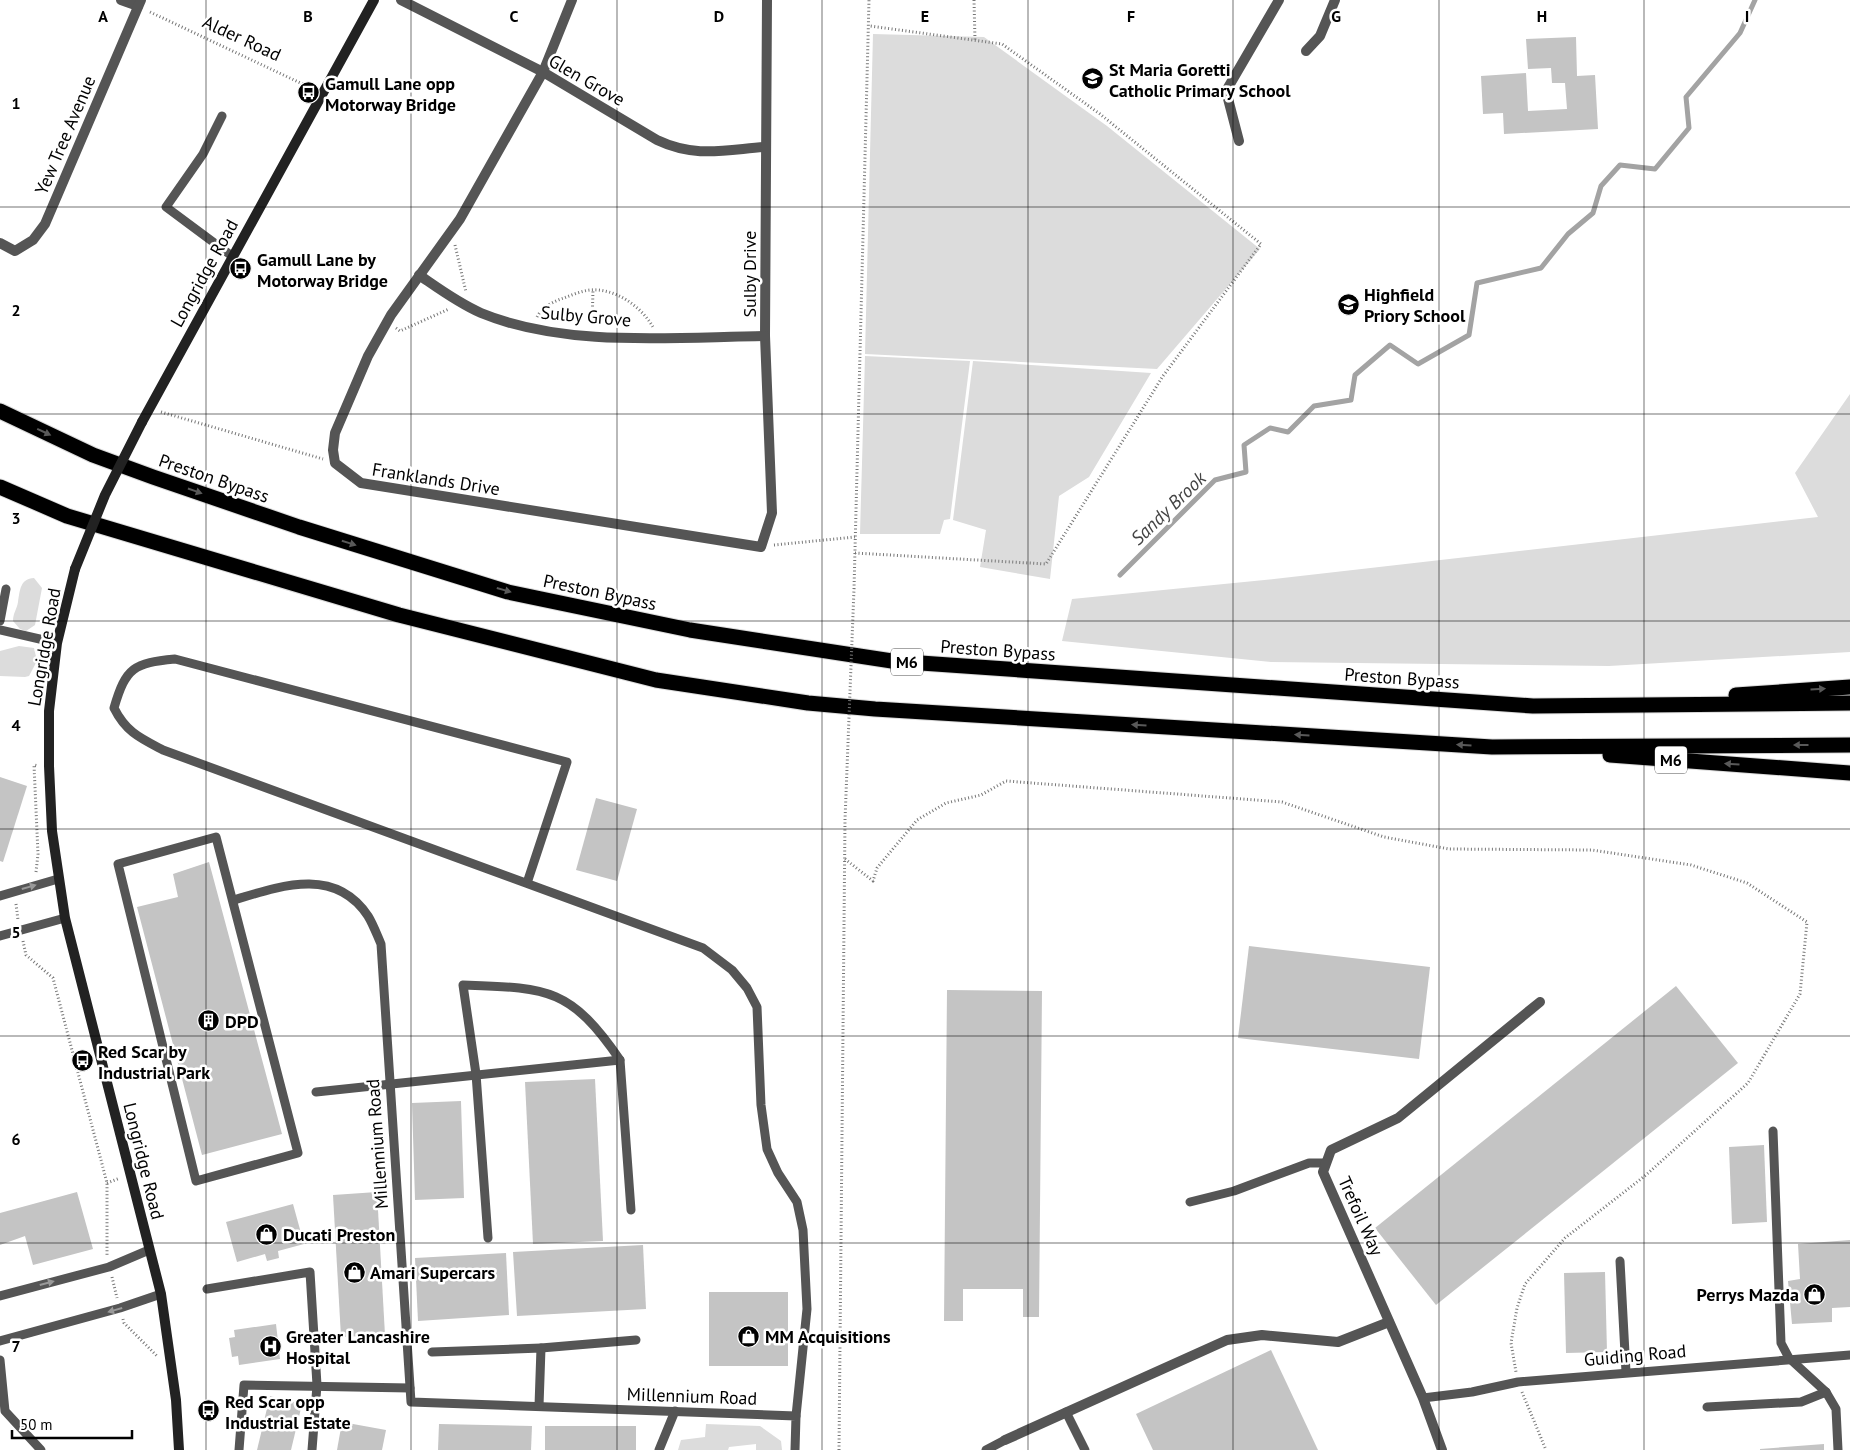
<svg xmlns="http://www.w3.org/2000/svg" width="1850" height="1450" viewBox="0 0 1850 1450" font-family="'PT Sans',sans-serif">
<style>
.green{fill:#dcdcdc}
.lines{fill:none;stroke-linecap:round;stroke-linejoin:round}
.stream{stroke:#a3a3a3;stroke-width:5}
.building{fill:#c4c4c4}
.motorway-casing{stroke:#dbdbdb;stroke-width:17}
.path{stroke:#777;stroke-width:3;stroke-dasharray:1 2.5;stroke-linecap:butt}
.service{stroke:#555;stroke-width:9}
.minor{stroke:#555;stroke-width:10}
.secondary{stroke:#222;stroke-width:10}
.motorway{stroke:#000;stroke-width:15}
.path-bridge{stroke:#777;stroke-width:3;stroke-dasharray:1 2.5;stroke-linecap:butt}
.secondary-bridge{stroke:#222;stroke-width:10}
.oneway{fill:#595959}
.oneway2{fill:#999}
.grid{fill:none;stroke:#000;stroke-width:1;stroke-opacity:0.55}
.labels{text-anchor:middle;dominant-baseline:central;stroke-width:5;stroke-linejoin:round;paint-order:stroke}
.shield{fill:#fff;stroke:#4c4c4c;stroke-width:1}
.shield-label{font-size:16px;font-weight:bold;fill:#000}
.street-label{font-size:18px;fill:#000;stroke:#fff}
.poi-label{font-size:18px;font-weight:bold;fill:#000;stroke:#fff;text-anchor:start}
.water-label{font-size:19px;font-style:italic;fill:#444;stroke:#fff}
.grid-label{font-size:16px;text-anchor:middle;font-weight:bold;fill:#000;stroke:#fff;stroke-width:5;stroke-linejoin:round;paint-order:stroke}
</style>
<rect width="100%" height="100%" fill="#fff"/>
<g class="green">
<path d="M873,34L984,37L1107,126L1260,249L1157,369L865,354Z"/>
<path d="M865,356L970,361L950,519L944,520L940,534H860Z"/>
<path d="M973,361L1151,373L1089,477L1059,496L1050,579L980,567L986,530L953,520Z"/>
<path d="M1850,394V652L1609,666L1271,662L1062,641L1072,599L1274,579L1818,517L1795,473Z"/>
<path d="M34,578L42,588L35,625L26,631L20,629L13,621C13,613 17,609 18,602C20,590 20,579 34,578Z"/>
<path d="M19,646L34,648L37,661L29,676L25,677L0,676V651Z"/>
<path d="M706,1424L760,1426L781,1441L782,1450H756V1444L729,1447L728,1450H678L681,1440L705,1437Z"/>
</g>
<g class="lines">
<path class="stream" d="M1120,575L1215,480L1246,472L1244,445L1270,428L1288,432L1314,406L1351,400L1355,375L1390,345L1418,364L1469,335L1477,283L1541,268L1568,234L1593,213L1601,186L1620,165L1655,169L1689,128L1686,97L1740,33L1755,0"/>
</g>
<g class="building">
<path d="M1576,37L1577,76L1595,75L1598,129L1504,134L1503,113L1483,114L1481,76L1526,73L1528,111L1567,109L1565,83H1552L1551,68L1528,69L1526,39Z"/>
<path d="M0,777L27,786L3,862L0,861Z"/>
<path d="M596,798L637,809L617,881L576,870Z"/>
<path d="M209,862L282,1134L202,1155L137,907L178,897L173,874Z"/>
<path d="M1249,946L1430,967L1419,1059L1238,1038Z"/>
<path d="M1676,986L1738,1063L1436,1305L1375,1228Z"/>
<path d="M947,990L1042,991L1039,1317H1023V1289H963V1321H944Z"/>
<path d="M595,1079L603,1241L533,1244L525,1082Z"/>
<path d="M461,1101L464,1198L415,1200L412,1103Z"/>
<path d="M1764,1145L1767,1222L1732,1224L1729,1147Z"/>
<path d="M77,1192L93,1249L33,1265L25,1236L0,1245V1213Z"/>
<path d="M377,1192L385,1335L341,1337L333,1195Z"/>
<path d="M293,1204L304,1244L278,1251L279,1258L267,1261L265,1254L237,1262L226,1222Z"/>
<path d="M1850,1240V1307L1832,1308V1322L1792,1324L1788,1281L1800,1279L1798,1244Z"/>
<path d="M643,1245L646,1309L517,1316L513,1252Z"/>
<path d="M506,1253L509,1315L418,1321L415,1258Z"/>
<path d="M1605,1272L1607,1352L1566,1353L1564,1273Z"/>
<rect x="709" y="1292" width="79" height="74"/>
<path d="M276,1324L280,1359L239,1365L238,1356L232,1357L229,1338L235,1337L234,1330Z"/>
<path d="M1271,1350L1318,1450H1153L1136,1414Z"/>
<path d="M270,1396L302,1404L291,1450H257Z"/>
<path d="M342,1422L386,1430L382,1450H337Z"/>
<path d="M439,1424L532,1426L531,1450H438Z"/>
<rect x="545" y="1426" width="91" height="24"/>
<path d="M1824,1444V1450H1760V1449Z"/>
</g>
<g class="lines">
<defs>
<g id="motorway">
<path d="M0,411L93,455L153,477L299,527L508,592L690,630L892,661L1533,706L1850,703"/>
<path d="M0,487L67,516L399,615L656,680L808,703L875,709L1492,747L1850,745"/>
<path d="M1736,695L1850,687"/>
<path d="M1610,755L1850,773"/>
</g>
</defs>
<use href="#motorway" class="motorway-casing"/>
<g class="path">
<path d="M974,0L975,40"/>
<path d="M150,12L311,88"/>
<path d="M455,245L466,292"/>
<path d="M537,317C542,307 554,301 564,298C572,295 581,291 590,290C615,288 641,306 653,327"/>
<path d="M592,324L593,290"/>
<path d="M396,328L400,331L449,309"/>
<path d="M161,412L323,459"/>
<path d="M774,545L855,537"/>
<path d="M855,553L1046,564L1163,376L1261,244L1100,114L1002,44L870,26"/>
<path d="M854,589L869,0"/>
<path d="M845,859L873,881L877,868L917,820L946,803L981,795L1006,781L1282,802L1384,837L1449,849L1592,850L1691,865L1747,883L1807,922L1800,994L1748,1083L1646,1175L1565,1238L1525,1284L1517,1308L1511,1343L1516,1372"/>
<path d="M36,872L38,854L34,765L38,766"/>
<path d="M16,904L18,920"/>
<path d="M23,941L26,955L53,978L107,1183V1257"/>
<path d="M107,1183L120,1178"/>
<path d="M112,1277L117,1298"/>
<path d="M123,1319L124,1323L157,1356"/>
<path d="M1522,1392L1546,1450"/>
<path d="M839,1450L845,820"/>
</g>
<g class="service">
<path d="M222,116L203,154L166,207L232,256"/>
<path d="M0,621L6,589"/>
<path d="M0,630L57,643"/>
<path d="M216,837L298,1153L196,1181L118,864Z"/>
<path d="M527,883L567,762L175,659C134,663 126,667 114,708C126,732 140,738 163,750L703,948L732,970L747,988L757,1007L761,1105L767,1149L778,1173L797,1202L803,1230L807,1309L796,1416"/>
<path d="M0,896L58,879"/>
<path d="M234,900C280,886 335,866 368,916C373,924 377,935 381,944L411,1402L796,1416L795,1450"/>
<path d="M0,936L65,918"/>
<path d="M316,1092L620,1060L631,1210"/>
<path d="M1773,1131L1781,1343L1789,1358L1826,1392L1836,1409L1838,1450"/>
<path d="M1190,1202L1234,1191L1309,1163H1326"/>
<path d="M488,1238L476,1074L463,985C547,988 570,987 620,1060"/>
<path d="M1620,1261L1626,1372"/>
<path d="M207,1289L310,1272L317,1385L312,1450"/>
<path d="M0,1296L109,1267L149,1250"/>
<path d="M0,1341L120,1308L161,1294"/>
<path d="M541,1348L636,1340"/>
<path d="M432,1352L541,1348L539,1406"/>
<path d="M0,1360L5,1411L41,1450"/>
<path d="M1423,1398L1472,1392L1518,1382L1850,1355"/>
<path d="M1707,1407L1801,1402L1826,1392"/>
<path d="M1066,1412L1085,1450"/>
<path d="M239,1450L244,1385L410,1388"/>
<path d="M659,1450L675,1411"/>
<path d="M986,1450L1005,1440"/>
</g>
<g class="minor">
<path d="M121,0L138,6"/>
<path d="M401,0L543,72L657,140C695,158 724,150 765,147"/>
<path d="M572,0L543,72L460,219L391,315L368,356L335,433L333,450L335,463L361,483L761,547L772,513L765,336L767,0"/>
<path d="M1306,51L1320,36L1335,0"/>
<path d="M1239,141L1226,91L1279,0"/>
<path d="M0,243L15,251L33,240L45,224L141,0"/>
<path d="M419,275C438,288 458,303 481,313C566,348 674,337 765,336"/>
<path d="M1005,1440L1227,1340L1262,1335L1338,1342L1389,1322"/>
<path d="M1442,1450L1423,1398L1323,1172L1331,1150L1398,1118L1540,1002"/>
</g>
<g class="secondary">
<path d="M142,422L374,0"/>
<path d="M75,569L57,643L49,711V766L52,831L65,918L161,1294L176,1400L179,1450"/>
</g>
<use href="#motorway" class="motorway"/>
<path class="path-bridge" d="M845,820L854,589"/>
<path class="secondary-bridge" d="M75,569L105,495L142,422"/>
</g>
<defs><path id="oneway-solid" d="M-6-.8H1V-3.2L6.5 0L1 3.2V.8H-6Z" transform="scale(1.25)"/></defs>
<g class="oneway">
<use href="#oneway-solid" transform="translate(44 432) rotate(25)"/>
<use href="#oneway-solid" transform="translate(195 491) rotate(19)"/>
<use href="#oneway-solid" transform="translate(349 543) rotate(17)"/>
<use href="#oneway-solid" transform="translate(504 590) rotate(16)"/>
<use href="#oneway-solid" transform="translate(1818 689) rotate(-4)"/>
<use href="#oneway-solid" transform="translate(1139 725) rotate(-177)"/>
<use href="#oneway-solid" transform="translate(1302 735) rotate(-177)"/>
<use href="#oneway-solid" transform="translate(1464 745) rotate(-177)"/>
<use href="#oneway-solid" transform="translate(1801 745) rotate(180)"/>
<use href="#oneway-solid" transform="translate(1732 764) rotate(-176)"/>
</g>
<g class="oneway2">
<use href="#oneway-solid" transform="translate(29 887) rotate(-16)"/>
<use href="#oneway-solid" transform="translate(47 1283) rotate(-15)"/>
<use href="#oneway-solid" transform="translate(115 1310) rotate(164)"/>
</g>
<path class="grid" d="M206,0V1450M411,0V1450M617,0V1450M822,0V1450M1028,0V1450M1233,0V1450M1439,0V1450M1644,0V1450M0,207H1850M0,414H1850M0,621H1850M0,829H1850M0,1036H1850M0,1243H1850"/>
<defs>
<symbol id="school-disc" viewBox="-11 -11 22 22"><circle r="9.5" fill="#000" stroke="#fff"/><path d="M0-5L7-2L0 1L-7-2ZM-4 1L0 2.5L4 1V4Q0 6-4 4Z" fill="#fff"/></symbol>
<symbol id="bus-disc" viewBox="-11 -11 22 22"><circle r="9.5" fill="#000" stroke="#fff"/><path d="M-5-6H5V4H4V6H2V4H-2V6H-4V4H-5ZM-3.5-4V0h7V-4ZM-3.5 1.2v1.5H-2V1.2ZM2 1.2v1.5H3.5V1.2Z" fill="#fff"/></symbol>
<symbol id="building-disc" viewBox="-11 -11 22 22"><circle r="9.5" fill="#000" stroke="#fff"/><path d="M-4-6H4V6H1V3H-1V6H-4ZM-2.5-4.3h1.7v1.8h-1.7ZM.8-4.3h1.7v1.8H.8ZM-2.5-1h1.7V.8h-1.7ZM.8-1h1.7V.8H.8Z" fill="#fff"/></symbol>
<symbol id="shop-disc" viewBox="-11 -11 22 22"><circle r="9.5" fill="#000" stroke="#fff"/><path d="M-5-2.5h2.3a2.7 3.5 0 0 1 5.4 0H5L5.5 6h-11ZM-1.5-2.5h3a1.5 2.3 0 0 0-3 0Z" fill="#fff"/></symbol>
<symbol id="hospital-disc" viewBox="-11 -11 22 22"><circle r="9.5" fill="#000" stroke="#fff"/><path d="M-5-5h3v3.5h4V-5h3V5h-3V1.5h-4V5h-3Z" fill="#fff"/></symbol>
</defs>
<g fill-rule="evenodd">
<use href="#school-disc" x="1080" y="66" width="25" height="25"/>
<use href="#bus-disc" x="296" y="80" width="25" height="25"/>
<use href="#bus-disc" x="228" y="256" width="25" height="25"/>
<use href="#school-disc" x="1336" y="292" width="25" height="25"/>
<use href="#building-disc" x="196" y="1008" width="25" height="25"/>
<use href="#bus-disc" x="70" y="1048" width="25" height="25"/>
<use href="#shop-disc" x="254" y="1222" width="25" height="25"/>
<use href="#shop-disc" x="342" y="1260" width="25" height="25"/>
<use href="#shop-disc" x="1802" y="1282" width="25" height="25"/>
<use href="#shop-disc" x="736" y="1324" width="25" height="25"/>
<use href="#hospital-disc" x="258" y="1334" width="25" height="25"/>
<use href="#bus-disc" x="196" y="1398" width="25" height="25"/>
</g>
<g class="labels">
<g class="shield">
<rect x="891" y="648.5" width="32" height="27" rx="4"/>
<rect x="1655" y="746.5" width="32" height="27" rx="4"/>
</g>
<g class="shield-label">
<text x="907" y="662">M6</text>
<text x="1671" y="760">M6</text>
</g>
<g class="street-label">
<text transform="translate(242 38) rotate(25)">Alder Road</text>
<text transform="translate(587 80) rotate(30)">Glen Grove</text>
<text transform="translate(65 135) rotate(-67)">Yew Tree Avenue</text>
<text transform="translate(204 273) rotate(-61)">Longridge Road</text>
<text transform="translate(749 274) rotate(-90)">Sulby Drive</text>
<text transform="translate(586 316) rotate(5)">Sulby Grove</text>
<text transform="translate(214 478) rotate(19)">Preston Bypass</text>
<text transform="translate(436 479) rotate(9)">Franklands Drive</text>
<text transform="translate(600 592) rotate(12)">Preston Bypass</text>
<text transform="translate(44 647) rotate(-80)">Longridge Road</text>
<text transform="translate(998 650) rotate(4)">Preston Bypass</text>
<text transform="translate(1402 678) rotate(4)">Preston Bypass</text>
<text transform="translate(377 1144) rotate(-94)">Millennium Road</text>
<text transform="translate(144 1161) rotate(76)">Longridge Road</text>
<text transform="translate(1361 1216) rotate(66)">Trefoil Way</text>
<text transform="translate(1635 1355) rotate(-5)">Guiding Road</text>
<text transform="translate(692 1396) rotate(2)">Millennium Road</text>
</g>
<g class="poi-label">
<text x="1109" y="69">St Maria Goretti<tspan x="1109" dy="21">Catholic Primary School</tspan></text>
<text x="325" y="83">Gamull Lane opp<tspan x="325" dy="21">Motorway Bridge</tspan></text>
<text x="257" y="259">Gamull Lane by<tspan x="257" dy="21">Motorway Bridge</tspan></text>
<text x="1364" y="294">Highfield<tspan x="1364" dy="21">Priory School</tspan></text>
<text x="225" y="1021">DPD</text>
<text x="98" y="1051">Red Scar by<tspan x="98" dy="21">Industrial Park</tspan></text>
<text x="283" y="1234">Ducati Preston</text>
<text x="370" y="1272">Amari Supercars</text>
<text x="1799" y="1294" text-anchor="end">Perrys Mazda</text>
<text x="286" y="1336">Greater Lancashire<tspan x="286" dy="21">Hospital</tspan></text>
<text x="765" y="1336">MM Acquisitions</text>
<text x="225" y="1401">Red Scar opp<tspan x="225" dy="21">Industrial Estate</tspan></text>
</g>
<g class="water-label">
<text transform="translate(1168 508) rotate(-44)">Sandy Brook</text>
</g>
</g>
<g class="grid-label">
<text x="103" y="22">A</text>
<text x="308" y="22">B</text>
<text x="514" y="22">C</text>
<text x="719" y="22">D</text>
<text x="925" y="22">E</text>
<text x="1131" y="22">F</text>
<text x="1336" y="22">G</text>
<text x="1542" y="22">H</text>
<text x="1747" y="22">I</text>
<text x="16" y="109">1</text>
<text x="16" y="316">2</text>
<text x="16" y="524">3</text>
<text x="16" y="731">4</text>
<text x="16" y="938">5</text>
<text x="16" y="1145">6</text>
<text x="16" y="1352">7</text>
</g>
<path d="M12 1430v8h120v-8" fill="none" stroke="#000000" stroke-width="2.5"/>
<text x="20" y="1430" font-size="15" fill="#000000" stroke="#ffffff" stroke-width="4" paint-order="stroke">50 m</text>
</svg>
